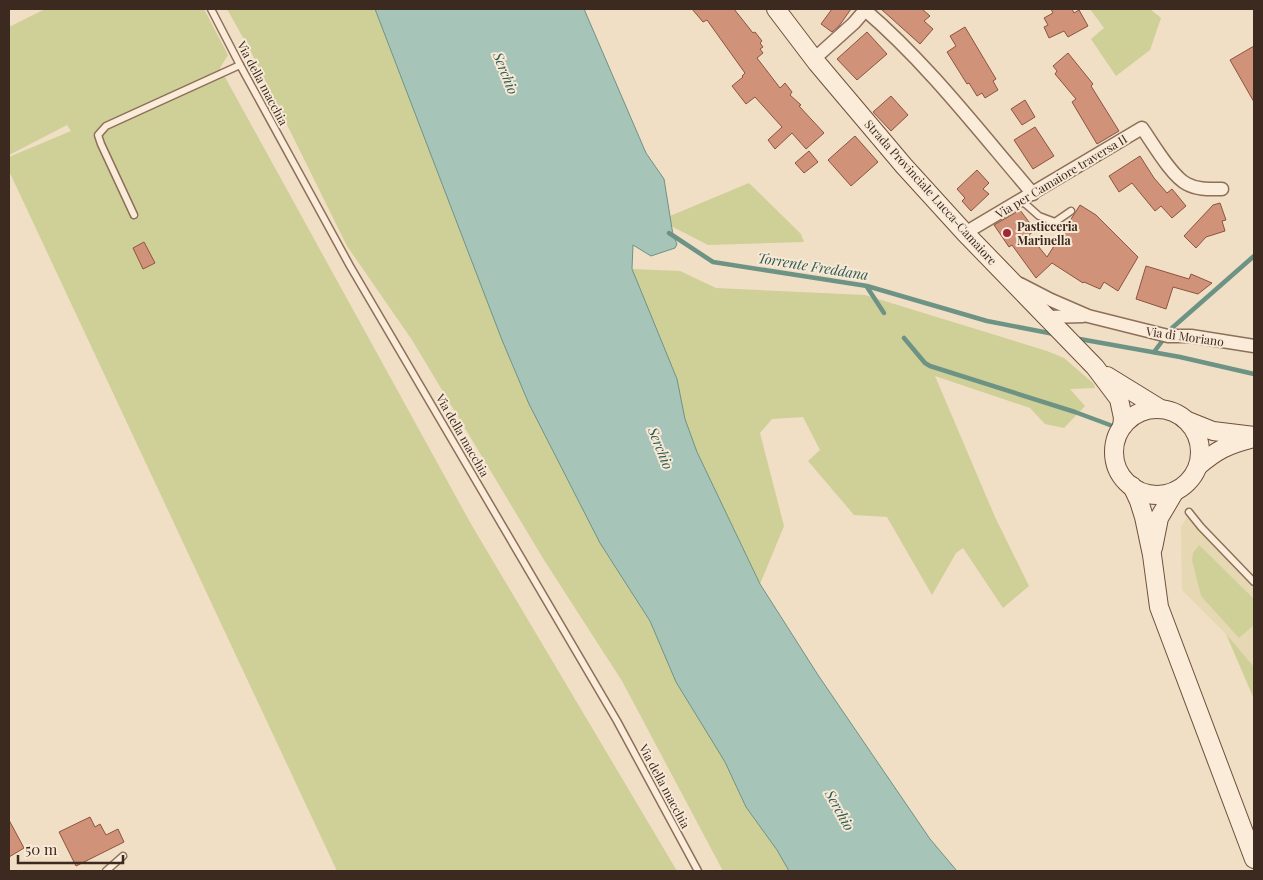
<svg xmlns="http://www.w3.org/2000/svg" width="1263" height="880" viewBox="0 0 1263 880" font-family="'Playfair Display',serif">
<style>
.farmland{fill:#e6d8b2}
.green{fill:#cfcf98}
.water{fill:#a7c4b8;stroke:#6d9385}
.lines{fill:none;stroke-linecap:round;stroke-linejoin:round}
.stream{stroke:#6d9385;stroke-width:4.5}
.building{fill:#d09379;stroke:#8d543f}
.service-casing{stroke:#8d6f5a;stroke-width:9}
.minor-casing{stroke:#8d6f5a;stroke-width:15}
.secondary-casing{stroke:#6f503d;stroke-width:20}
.service{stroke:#faecd9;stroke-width:6}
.minor{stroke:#faecd9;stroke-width:12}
.secondary{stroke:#faecd9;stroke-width:18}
.poi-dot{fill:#9f2737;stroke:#f7e9d5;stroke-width:2}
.labels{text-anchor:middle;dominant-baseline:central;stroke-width:4;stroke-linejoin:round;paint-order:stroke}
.street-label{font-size:12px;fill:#3c291f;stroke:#f7e9d5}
.poi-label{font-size:12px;font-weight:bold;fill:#3c291f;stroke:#f7e9d5;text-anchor:start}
.water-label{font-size:14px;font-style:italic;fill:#2d5c54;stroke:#f7e9d5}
</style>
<rect width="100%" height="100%" fill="#f0dec5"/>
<path class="farmland" d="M1187,517L1254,585V599L1199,546L1192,560L1201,596L1239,638L1254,625V667L1226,634L1182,590L1181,527Z"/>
<g class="green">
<path d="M45,9H204L228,55L220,68L471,524L677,871H337L9,171V157L71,131L67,125L9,155V27Z"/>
<path d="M227,9H375L502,340L529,404L600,543L650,621L676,682L725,762L746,807L777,850L789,871H723L622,681L544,560L412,340L347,246L250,50Z"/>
<path d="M1090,9H1150L1161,18L1150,50L1116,76L1091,39L1104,28Z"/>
<path d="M749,183L801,234L804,242L708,245L671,226L670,216Z"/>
<path d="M632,269L680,271L716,288L865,295L1047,351L1064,358L1094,384L1095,388L1070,389L1085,406L1064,428L1045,424L1030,408L935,376L995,517L1029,586L1003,608L963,548L956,553L932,595L887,517L854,515L808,461L820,450L803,417L772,419L760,433L784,526L760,584L697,452L685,419L677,379Z"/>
<path d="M1199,545L1254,599V625L1239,638L1201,596L1192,560L1193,553Z"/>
<path d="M1226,634L1254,667V699Z"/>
</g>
<path class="water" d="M375,9H584L646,153L664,179L673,235L677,244L675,248L651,256L633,245L632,269L677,379L685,419L697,452L760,584L818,675L930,839L957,871H789L777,850L746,807L725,762L676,682L650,621L600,543L529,404L502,340Z"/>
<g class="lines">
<g class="stream">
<path d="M669,233L713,262L867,286L987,321L1054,334"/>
<path d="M867,287L884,313"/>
<path d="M904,338L925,363L930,366L1075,412L1110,425"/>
<path d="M1074,338L1180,357L1254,374"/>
<path d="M1154,352L1172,328L1254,256"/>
</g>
</g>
<g class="building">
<path d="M692,9H734L753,33L755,32L762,41L760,43L763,47L760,49L763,53L757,58L780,88L785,83L792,92L790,95L801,105L799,106L824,133L806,149L792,133L775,149L768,140L782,127L755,97L746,104L732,86L743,77L742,76L745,73L707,20L703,22Z"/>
<path d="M832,9H851L839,26L832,32L821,24Z"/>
<path d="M881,9H922L930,16L924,21L933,29L920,44Z"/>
<path d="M1051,9H1072L1074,13L1079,10L1088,26L1068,37L1064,31L1049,38L1044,27L1048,25L1044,18L1053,13Z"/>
<path d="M965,27L996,79L993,81L998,90L985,98L982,93L977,96L969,83L967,84L947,52L956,46L950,36Z"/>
<path d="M867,32L887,54L857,80L837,59Z"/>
<path d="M1254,46V102L1230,60Z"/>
<path d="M1068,53L1093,84L1091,86L1119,131L1097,144L1072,102L1076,99L1055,74L1057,71L1053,66Z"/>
<path d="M891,96L908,115L891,131L873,112Z"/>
<path d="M1025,100L1035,117L1022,125L1011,109Z"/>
<path d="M1035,127L1054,156L1033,169L1014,140Z"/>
<path d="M855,136L878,162L851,186L828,160Z"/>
<path d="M809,151L818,162L804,173L795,163Z"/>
<path d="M1140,156L1154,178L1167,193L1172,189L1186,206L1172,218L1161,206L1155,211L1132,183L1119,192L1109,176Z"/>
<path d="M977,170L989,183L983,189L989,194L971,211L962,201L965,198L957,189Z"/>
<path d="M1220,203L1226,220L1222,221L1225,231L1206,237L1196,248L1184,236L1213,205Z"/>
<path d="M1080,205L1096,215L1138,257L1118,291L1104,282L1100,289L1084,282L1083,283L1052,263L1036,278L1012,245L1009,247L994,225L1020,210L1035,230L1029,235L1047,257Z"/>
<path d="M144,242L155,263L143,269L133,248Z"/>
<path d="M1146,266L1189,279L1191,274L1212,283L1198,294L1173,287L1166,309L1136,299Z"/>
<path d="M90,817L95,827L100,824L106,835L118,829L124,842L76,866L59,832Z"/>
<path d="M9,820L24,848L9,857Z"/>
</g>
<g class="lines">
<defs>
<g id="service">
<path d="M211,9L240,65L350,266L617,721L698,871"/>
<path d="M1021,200L1039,216L1055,222L1071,211"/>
<path d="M134,215L101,144L98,135L106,126L240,65"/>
<path d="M1189,512L1201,527L1254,582"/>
<path d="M106,871L123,856"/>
</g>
<g id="minor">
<path d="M865,10C928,64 979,131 1033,194"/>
<path d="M814,59L854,23L866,9"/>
<path d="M965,233L1142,128C1152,142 1172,177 1187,184C1198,190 1210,189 1222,189"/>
<path d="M1020,284L1051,300L1088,316L1168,336H1191L1254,346"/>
<path d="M1047,317L1083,316"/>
</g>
<g id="secondary">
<path d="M776,9L817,63L904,166L965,233L1095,367L1119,399L1123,418L1122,427"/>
<path d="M1107,376L1159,408"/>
<circle cx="1157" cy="452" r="43"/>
<path d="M1188,421L1213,431L1254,436"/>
<path d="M1198,466C1217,450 1227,445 1250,439"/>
<path d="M1132,486L1139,501L1144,517L1152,555L1159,607L1254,859"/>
<path d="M1153,548L1159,518L1175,491"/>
</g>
</defs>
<use href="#service" class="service-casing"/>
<use href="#minor" class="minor-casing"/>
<use href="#secondary" class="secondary-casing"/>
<use href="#service" class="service"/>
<use href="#minor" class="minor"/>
<use href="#secondary" class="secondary"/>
</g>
<circle class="poi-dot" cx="1007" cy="233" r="5"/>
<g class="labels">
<g class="street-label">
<text transform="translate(263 83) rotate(62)">Via della macchia</text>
<text transform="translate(1061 176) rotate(-31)">Via per Camaiore traversa II</text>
<text transform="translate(931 192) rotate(48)">Strada Provinciale Lucca-Camaiore</text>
<text transform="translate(1185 336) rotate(8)">Via di Moriano</text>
<text transform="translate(463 435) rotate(60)">Via della macchia</text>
<text transform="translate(665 786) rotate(62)">Via della macchia</text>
</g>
<g class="poi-label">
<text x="1017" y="226">Pasticceria<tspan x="1017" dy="14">Marinella</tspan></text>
</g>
<g class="water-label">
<text transform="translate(506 73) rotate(68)">Serchio</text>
<text transform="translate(813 266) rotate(9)">Torrente Freddana</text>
<text transform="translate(661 448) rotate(68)">Serchio</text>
<text transform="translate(840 810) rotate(61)">Serchio</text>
</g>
</g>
<rect width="1263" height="880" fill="none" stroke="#3c291f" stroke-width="20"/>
<path d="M18 855v8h105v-8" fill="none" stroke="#3c291f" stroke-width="2.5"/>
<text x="25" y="855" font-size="15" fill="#3c291f" stroke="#f7e9d5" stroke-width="4" paint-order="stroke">50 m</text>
</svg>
